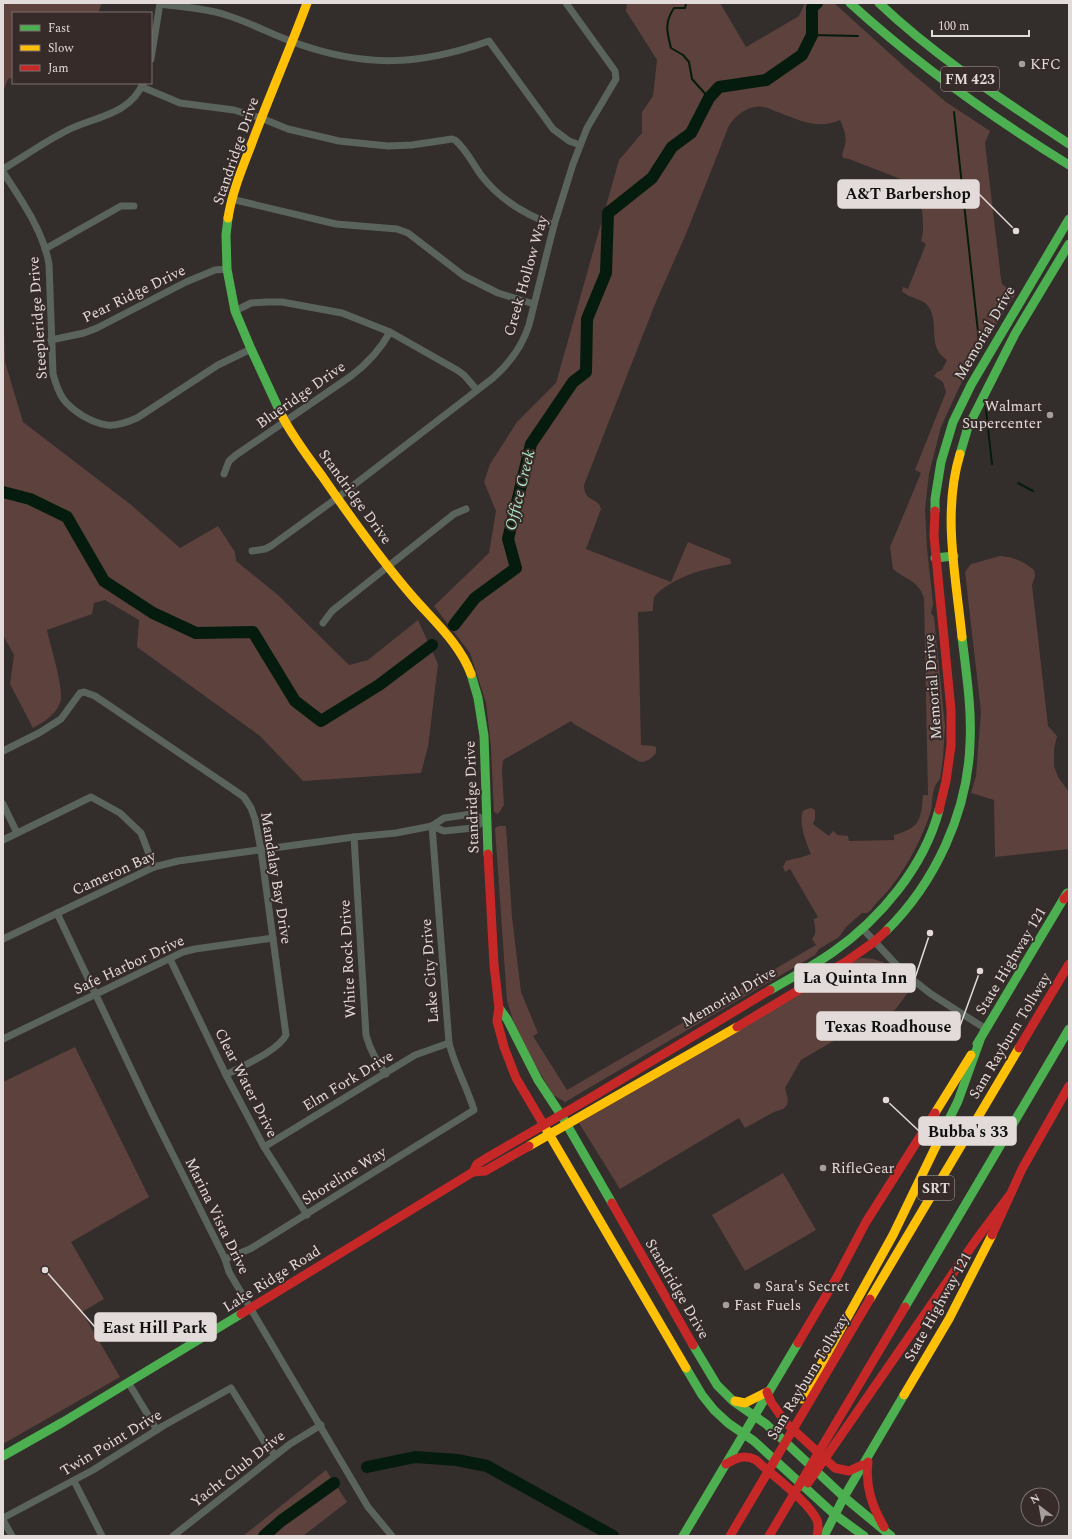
<svg xmlns="http://www.w3.org/2000/svg" width="1072" height="1539" viewBox="0 0 1072 1539" font-family="Spectral,serif">
<style>
.green{fill:#5d413c}
.lines{fill:none;stroke-linecap:round;stroke-linejoin:round}
.stream{stroke:#051b0d;stroke-width:2}
.river{stroke:#051b0d;stroke-width:12}
.street{stroke:#5b635d;stroke-width:7}
.fast{stroke:#4caf50;stroke-width:9}
.slow{stroke:#ffc107;stroke-width:9}
.jam{stroke:#c62828;stroke-width:9}
.poi-dot{fill:#a59e9c;stroke:#362b29;stroke-width:1.5}
.labels{text-anchor:middle;dominant-baseline:central;stroke-width:4;stroke-linejoin:round;paint-order:stroke}
.shield{fill:#362b29;stroke:#aea6a4;stroke-width:1}
.shield-label{font-size:14px;font-weight:bold;fill:#e2dbd9}
.poi-label{font-size:15px;fill:#e2dbd9;stroke:#362b29;text-anchor:start}
.street-label{font-size:15px;fill:#e2dbd9;stroke:#362b29}
.water-label{font-size:16px;font-style:italic;fill:#afeac6;stroke:#362b29}
.leader{fill:none;stroke:#e2dbd9;stroke-width:1.5}
.callout-dot{fill:#e2dbd9;stroke:#362b29;stroke-width:1.5}
.callout{fill:#e2dbd9;stroke:#e2dbd9;stroke-width:1.5}
.callout-label{font-size:16px;text-anchor:middle;font-weight:bold;fill:#111}
</style>
<rect width="100%" height="100%" fill="#332d2c"/>
<g class="green">
<path d="M3,3H102L98,13H13V77L8,79L3,92Z"/>
<path d="M627,3H720L746,47L799,16L805,3H834L907,69L946,102L990,131L985,143L1001,279L1002,284L1015,295L970,366L956,394L941,427L929,474L925,509L927,548L933,604L931,613L934,617L945,726L943,758L940,779C930,789 934,802 930,814C921,840 908,865 891,887C885,895 877,901 871,910L867,913H862L846,927L839,937L819,949L815,955L565,1102L553,1095L523,1044L514,1023L507,1001L495,828L499,826H506L512,917L521,992L538,1033L533,1036L567,1090L816,945L812,939C818,932 814,927 814,919L818,917L790,869L785,872L783,867L786,861C795,858 802,858 811,854C806,842 798,823 803,811C808,808 811,807 815,810V819L813,824L829,836L833,831L838,835L848,836L849,841L894,840V835C920,828 921,820 923,795H928L924,598C918,580 906,580 893,569L890,547L921,473L915,470L946,392L943,382L934,376L937,372L942,370L947,360C927,347 939,327 930,309C925,298 909,299 902,291L903,287L908,289L926,244L921,241C925,232 923,202 917,194C915,191 912,190 909,188L911,183L849,159L843,158C841,153 844,150 845,145C847,136 844,129 840,120C818,130 798,120 778,112C773,111 768,107 763,107C749,104 733,117 728,128L686,234L655,304L584,485C584,503 599,497 601,509L586,549L671,582L688,542L730,559L731,564C720,566 710,568 700,571C688,574 659,587 654,598C653,602 653,607 653,611L638,612L641,745L654,746L656,747V753C652,758 647,762 640,762L574,724L571,721L503,760L502,771L504,805L498,814L494,812L491,747L486,703L470,653L434,606L489,553L496,511L484,482L490,464L517,422L556,383L619,160L642,133V112L653,96L657,60L626,11Z"/>
<path d="M3,286L5,362L23,422L130,504L180,548L218,526L235,552L236,561L278,595L349,665L368,660L418,620L438,664L428,747L421,773L303,781L260,736L137,647L139,620L105,600L94,603L92,614L47,630C50,646 65,690 60,703C55,716 43,722 33,728L10,684L14,655L3,635Z"/>
<path d="M1000,556C1014,557 1023,561 1034,570L1035,576L1032,585L1048,726L1057,736L1054,749V766L1058,777L1069,792V849L995,857L994,800L971,793L976,776L981,712L965,572L971,564Z"/>
<path d="M861,958C882,957 898,970 910,986V990L895,1010L886,1015L876,1026L872,1027L865,1025L859,1026L801,1060L785,1088L788,1100L787,1105L783,1109L774,1112L745,1128L739,1118L620,1189L579,1123L847,966L854,961Z"/>
<path d="M75,1047L149,1197L71,1242L104,1299L82,1312L120,1377L3,1444V1082Z"/>
<path d="M783,1173L816,1230L745,1271L712,1215Z"/>
<path d="M326,1470L347,1502L303,1536H243Z"/>
</g>
<g class="lines">
<g class="stream">
<path d="M686,3L685,8H674C664,23 667,32 671,48L683,55L689,62L692,79L709,98"/>
<path d="M812,35L858,36"/>
<path d="M954,112L980,350"/>
<path d="M985,401L992,464"/>
<path d="M1018,483L1033,491"/>
</g>
<g class="river">
<path d="M3,492L30,499L67,517L104,581L153,613L196,633L253,632L295,701L321,721L379,685L432,645"/>
<path d="M454,625L475,598L516,568L508,539L531,444L573,382L586,372L587,319L606,273L608,213L652,178L672,147L691,133L709,98L719,87L766,80L802,55L812,35V7L817,3"/>
<path d="M367,1467L415,1457L457,1460L487,1466L613,1536"/>
<path d="M264,1536L281,1521L334,1483"/>
</g>
<g class="street">
<path d="M160,4C182,7 205,8 226,15C249,22 271,34 293,42C364,68 419,66 489,41L553,129L569,141L580,145"/>
<path d="M151,59L160,3"/>
<path d="M142,87L180,103L234,110L261,118L288,129L339,141L388,146L412,145L452,139L455,140C466,149 473,164 481,175C500,200 525,215 554,225"/>
<path d="M3,169C23,157 43,143 64,132C91,117 130,116 143,83"/>
<path d="M3,172C21,200 43,230 49,264L53,374C59,396 64,404 83,416C90,420 99,424 107,425C117,426 128,422 137,418L218,365L251,349"/>
<path d="M231,199L336,224L397,229L408,233L464,276L498,293L534,304"/>
<path d="M45,249L121,206H134"/>
<path d="M235,311L251,303L267,302H282L342,313L390,332L457,370L464,375L477,390"/>
<path d="M51,340L84,333L97,328L186,282L215,270L227,269"/>
<path d="M224,474L229,461L236,455L351,376C367,364 380,350 390,332"/>
<path d="M252,551L265,549L271,546L337,498L493,378C510,363 522,347 529,325L554,225L573,164L587,128L616,79L615,71L566,3"/>
<path d="M323,623L332,611L454,514L466,509"/>
<path d="M3,751L39,733L61,719L80,693L84,692L95,696L231,788L244,797L251,808L255,819L261,850L286,1035C278,1051 242,1066 226,1075"/>
<path d="M3,804L17,833"/>
<path d="M432,826L444,831L473,828L486,820"/>
<path d="M354,837L366,1035C370,1050 376,1061 386,1074"/>
<path d="M3,840L91,797L120,813L141,833L154,867"/>
<path d="M57,913L151,1111L225,1259L229,1272L368,1507L392,1536"/>
<path d="M863,929L903,972L931,994L986,1029"/>
<path d="M3,939L154,867L178,861L354,837L396,833L432,826L444,818L472,814L486,820"/>
<path d="M170,959L226,1075L264,1147L307,1215"/>
<path d="M3,1039L183,952L195,949L273,938"/>
<path d="M264,1147L415,1055L449,1043"/>
<path d="M225,1259L250,1249L474,1110C467,1087 455,1067 449,1043L432,826"/>
<path d="M128,1382L157,1430"/>
<path d="M74,1481L102,1536"/>
<path d="M3,1518L93,1470L163,1426L231,1388L265,1443L275,1455"/>
<path d="M3,1520L12,1536"/>
<path d="M173,1536L290,1444L321,1425"/>
</g>
<g class="fast">
<path d="M850,3C918,65 991,117 1069,165"/>
<path d="M879,3C937,58 1003,100 1069,144"/>
<path d="M228,218L226,235L227,269L235,311L251,349L282,416"/>
<path d="M960,454L968,427L1015,334L1069,244"/>
<path d="M935,511V499L941,462L953,422L971,385L1069,219"/>
<path d="M935,558L954,556"/>
<path d="M471,674L478,698L484,736L488,854"/>
<path d="M886,931C935,883 968,812 970,743C972,708 966,672 962,637"/>
<path d="M770,990C791,978 813,966 833,952C880,919 924,867 939,810"/>
<path d="M499,1008L507,1019L538,1080L563,1118L612,1203"/>
<path d="M977,1044L1067,893"/>
<path d="M936,1146L958,1101L980,1040"/>
<path d="M905,1307L1069,1029"/>
<path d="M693,1345L717,1385L733,1401L766,1424L844,1497L891,1536"/>
<path d="M686,1368L702,1395L714,1410L728,1423L754,1441L834,1514L864,1536"/>
<path d="M3,1456L63,1422L241,1314"/>
<path d="M683,1536L798,1343"/>
<path d="M824,1536L844,1497L904,1395"/>
</g>
<g class="slow">
<path d="M228,218C232,193 241,171 250,148C268,99 289,52 307,3"/>
<path d="M282,416C293,437 308,457 322,476C351,518 380,559 413,597C434,621 460,644 471,674"/>
<path d="M960,454C942,513 956,577 962,637"/>
<path d="M935,1113L971,1055"/>
<path d="M542,1122L686,1368"/>
<path d="M529,1146L737,1027"/>
<path d="M870,1299L1019,1048"/>
<path d="M904,1395L949,1319L992,1235"/>
<path d="M802,1399L893,1235L936,1146"/>
<path d="M735,1401L745,1403L767,1392"/>
</g>
<g class="jam">
<path d="M935,511L934,536L951,710V746L946,781L939,810"/>
<path d="M488,854L494,965L499,1008L497,1021L504,1047L516,1078L542,1122"/>
<path d="M1064,899L1069,894"/>
<path d="M737,1027L847,961L874,942L886,931"/>
<path d="M1019,1048L1069,964"/>
<path d="M473,1172L477,1164L485,1159L592,1097L770,990"/>
<path d="M612,1203L693,1345"/>
<path d="M992,1235L1022,1169L1069,1086"/>
<path d="M241,1314L473,1172L485,1171L529,1146"/>
<path d="M798,1343L837,1277L866,1222L935,1113"/>
<path d="M767,1392L771,1402L786,1423L835,1468L849,1471L862,1465"/>
<path d="M868,1462C865,1486 872,1506 884,1527"/>
<path d="M726,1464C737,1458 744,1454 756,1460C773,1476 807,1500 817,1520C819,1525 818,1531 817,1536"/>
<path d="M808,1483L976,1240L1009,1196"/>
<path d="M730,1536L870,1299"/>
<path d="M769,1536L905,1307"/>
</g>
</g>
<g class="poi-dot">
<circle cx="1022" cy="64" r="4"/>
<circle cx="1050" cy="415" r="4"/>
<circle cx="823" cy="1168" r="4"/>
<circle cx="757" cy="1286" r="4"/>
<circle cx="726" cy="1305" r="4"/>
</g>
<g class="labels">
<g class="shield">
<rect x="941" y="67" width="58" height="24" rx="3"/>
<rect x="918" y="1176" width="36" height="24" rx="3"/>
</g>
<g class="shield-label">
<text x="970" y="79">FM 423</text>
<text x="936" y="1188">SRT</text>
</g>
<g class="poi-label">
<text x="1030" y="64">KFC</text>
<text x="1042" y="406" text-anchor="end">Walmart<tspan x="1042" dy="17">Supercenter</tspan></text>
<text x="831" y="1168">RifleGear</text>
<text x="765" y="1286">Sara's Secret</text>
<text x="734" y="1305">Fast Fuels</text>
</g>
<g class="street-label">
<text transform="translate(236 151) rotate(-71)">Standridge Drive</text>
<text transform="translate(526 276) rotate(-74)">Creek Hollow Way</text>
<text transform="translate(134 294) rotate(-26)">Pear Ridge Drive</text>
<text transform="translate(38 318) rotate(-94)">Steepleridge Drive</text>
<text transform="translate(985 333) rotate(-60)">Memorial Drive</text>
<text transform="translate(301 395) rotate(-35)">Blueridge Drive</text>
<text transform="translate(355 497) rotate(54)">Standridge Drive</text>
<text transform="translate(933 687) rotate(-94)">Memorial Drive</text>
<text transform="translate(472 797) rotate(-92)">Standridge Drive</text>
<text transform="translate(114 873) rotate(-24)">Cameron Bay</text>
<text transform="translate(276 878) rotate(81)">Mandalay Bay Drive</text>
<text transform="translate(348 959) rotate(-93)">White Rock Drive</text>
<text transform="translate(1011 961) rotate(-59)">State Highway 121</text>
<text transform="translate(129 965) rotate(-25)">Safe Harbor Drive</text>
<text transform="translate(430 971) rotate(-94)">Lake City Drive</text>
<text transform="translate(729 997) rotate(-30)">Memorial Drive</text>
<text transform="translate(1010 1036) rotate(-59)">Sam Rayburn Tollway</text>
<text transform="translate(348 1081) rotate(-31)">Elm Fork Drive</text>
<text transform="translate(246 1083) rotate(63)">Clear Water Drive</text>
<text transform="translate(344 1176) rotate(-32)">Shoreline Way</text>
<text transform="translate(217 1216) rotate(64)">Marina Vista Drive</text>
<text transform="translate(272 1279) rotate(-32)">Lake Ridge Road</text>
<text transform="translate(677 1289) rotate(60)">Standridge Drive</text>
<text transform="translate(938 1307) rotate(-61)">State Highway 121</text>
<text transform="translate(808 1377) rotate(-59)">Sam Rayburn Tollway</text>
<text transform="translate(111 1443) rotate(-31)">Twin Point Drive</text>
<text transform="translate(238 1469) rotate(-38)">Yacht Club Drive</text>
</g>
<g class="water-label">
<text transform="translate(520 490) rotate(-76)">Office Creek</text>
</g>
</g>
<path class="leader" d="M1016 231L979 194M930 933L915 978M980 971L960 1026M886 1100L919 1131M45 1270L95 1327"/>
<g class="callout-dot">
<circle cx="1016" cy="231" r="4"/>
<circle cx="930" cy="933" r="4"/>
<circle cx="980" cy="971" r="4"/>
<circle cx="886" cy="1100" r="4"/>
<circle cx="45" cy="1270" r="4"/>
</g>
<g class="callout">
<rect x="838" y="180" width="141" height="28" rx="4"/>
<rect x="795" y="964" width="120" height="28" rx="4"/>
<rect x="817" y="1012" width="143" height="28" rx="4"/>
<rect x="919" y="1117" width="97" height="28" rx="4"/>
<rect x="95" y="1313" width="121" height="28" rx="4"/>
</g>
<g class="callout-label">
<text x="908" y="199">A&amp;T Barbershop</text>
<text x="855" y="983">La Quinta Inn</text>
<text x="888" y="1032">Texas Roadhouse</text>
<text x="968" y="1137">Bubba's 33</text>
<text x="155" y="1333">East Hill Park</text>
</g>
<rect width="1072" height="1539" fill="none" stroke="#e2dbd9" stroke-width="8"/>
<rect x="12" y="12" width="140" height="72" fill="#362b29" stroke="#7b716f"/>
<rect x="20" y="25" width="20" height="6" fill="#4caf50" stroke="#7b716f"/>
<text x="48" y="32" font-size="12" fill="#e2dbd9">Fast</text>
<rect x="20" y="45" width="20" height="6" fill="#ffc107" stroke="#7b716f"/>
<text x="48" y="52" font-size="12" fill="#e2dbd9">Slow</text>
<rect x="20" y="65" width="20" height="6" fill="#c62828" stroke="#7b716f"/>
<text x="48" y="72" font-size="12" fill="#e2dbd9">Jam</text>
<g transform="translate(1040 1507) rotate(329)"><circle r="19" fill="#362b29" stroke="#7b716f"/>
<path d="M0-3L7 15L0 10L-7 15Z" fill="#a59e9c"/>
<text y="-6" font-size="11" font-weight="bold" text-anchor="middle" fill="#e2dbd9">N</text>
</g>
<path d="M932 30v6h97v-6" fill="none" stroke="#e2dbd9" stroke-width="2"/>
<text x="938" y="30" font-size="12" fill="#e2dbd9" stroke="#362b29" stroke-width="3" paint-order="stroke">100 m</text>
</svg>
